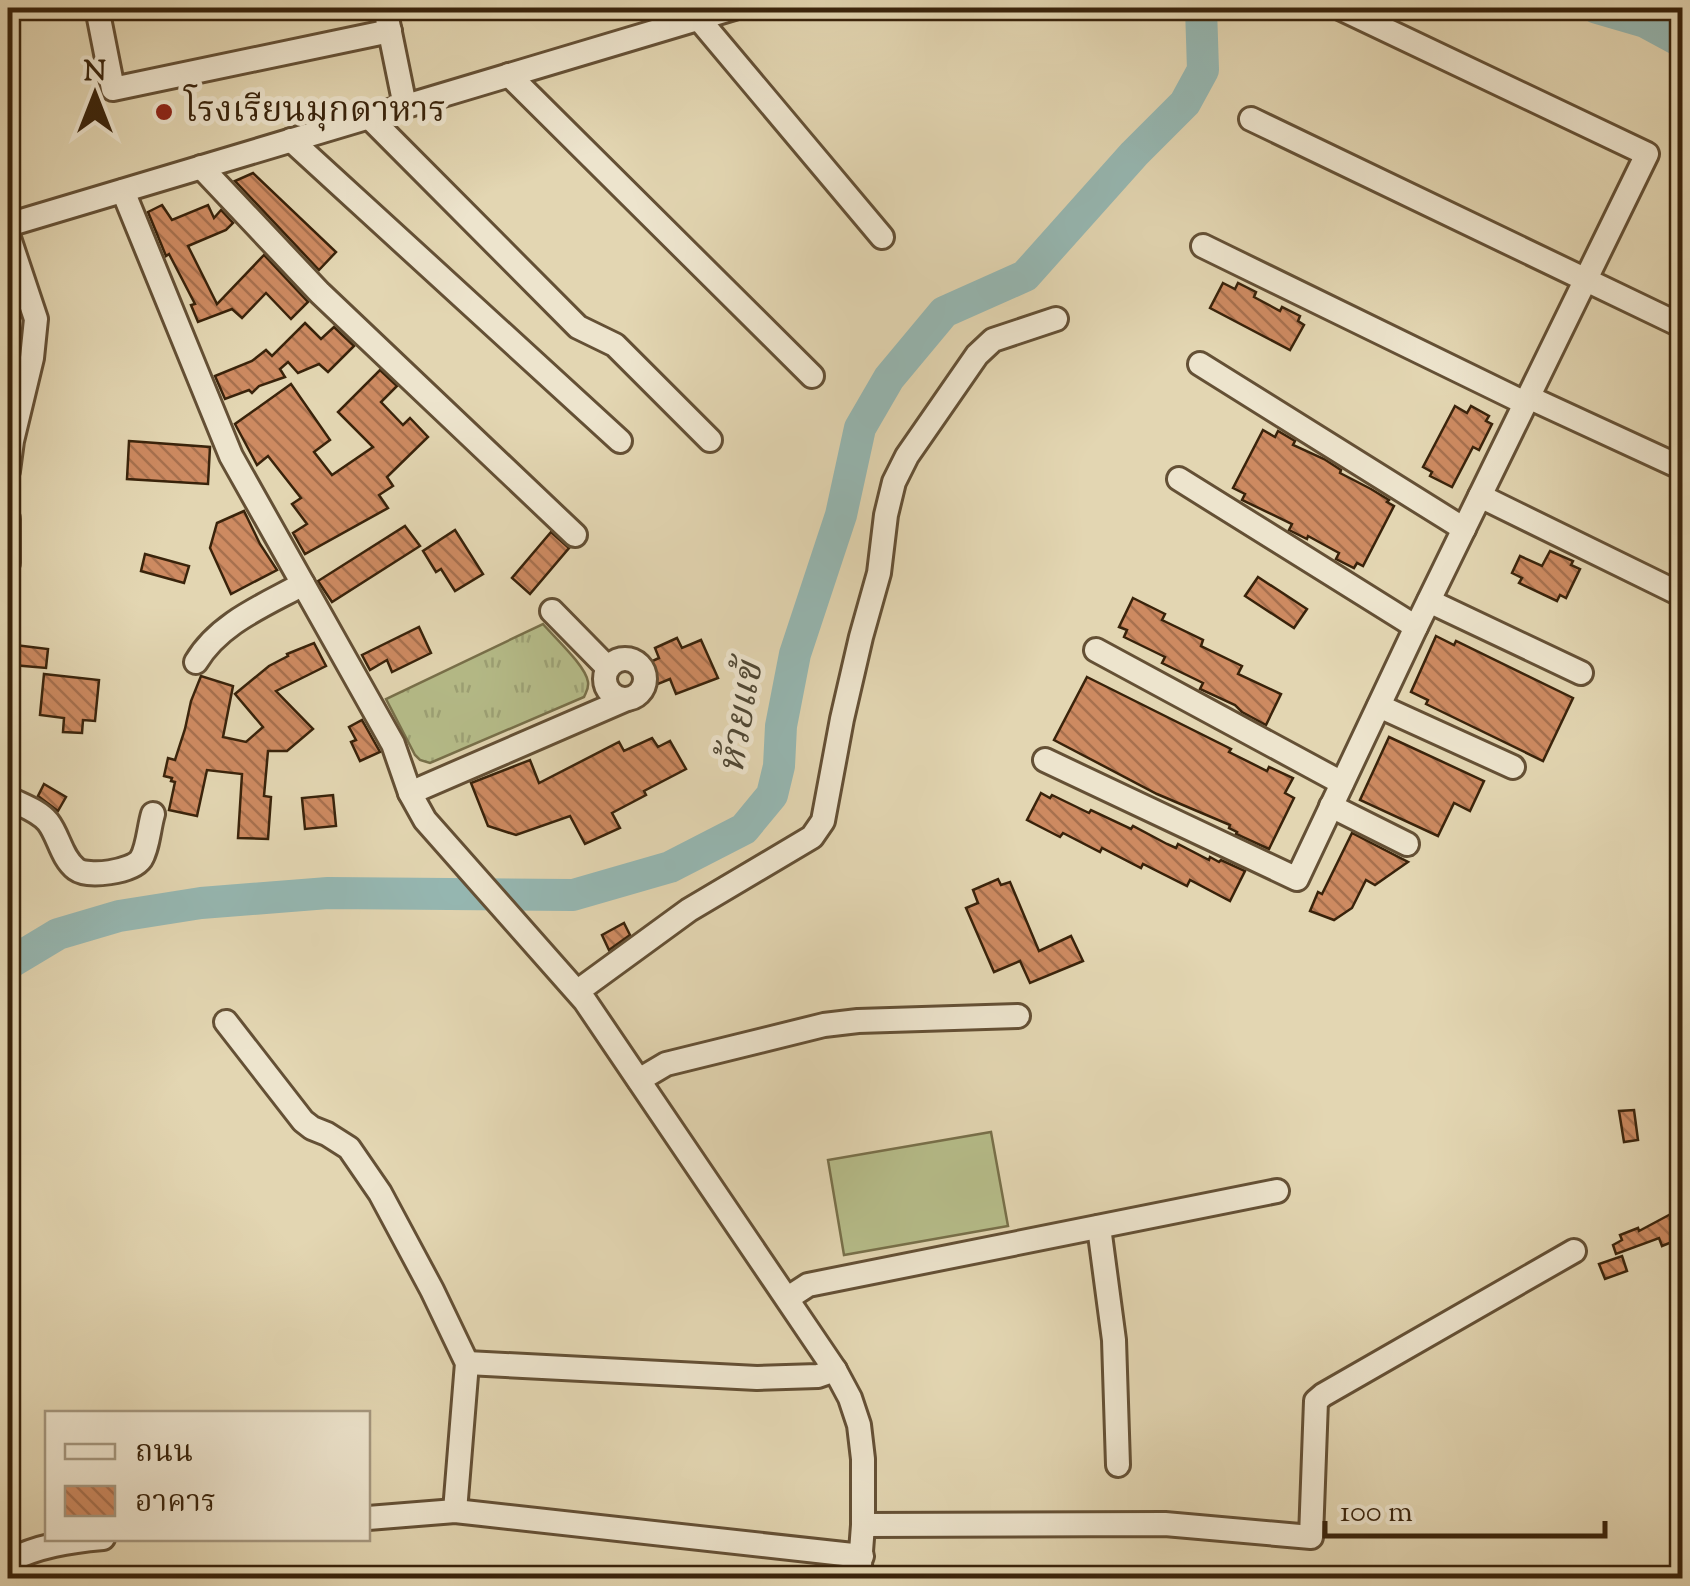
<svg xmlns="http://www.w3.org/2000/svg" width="1690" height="1586" viewBox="0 0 1690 1586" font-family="'Sorts Mill Goudy','Noto Serif Thai',serif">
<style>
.grass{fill:url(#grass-tufts);stroke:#78704a;stroke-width:2.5}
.pitch{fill:#b6bd8a;stroke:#78704a;stroke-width:2.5}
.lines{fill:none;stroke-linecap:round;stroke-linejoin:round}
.river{stroke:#96b8b3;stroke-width:32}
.building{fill:url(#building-back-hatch);stroke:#39230b;stroke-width:2.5}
.minor-casing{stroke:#645035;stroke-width:28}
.minor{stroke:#ede4cd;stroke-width:22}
.poi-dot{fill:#8f2418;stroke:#ede4cd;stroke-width:4}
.labels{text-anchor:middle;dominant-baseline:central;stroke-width:10;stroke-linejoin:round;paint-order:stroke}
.poi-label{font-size:35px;fill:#39230b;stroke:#ede4cd;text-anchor:start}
.water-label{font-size:38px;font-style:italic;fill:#504835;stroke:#ede4cd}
</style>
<defs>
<pattern id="grass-tufts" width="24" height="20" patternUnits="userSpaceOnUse" patternTransform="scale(2.5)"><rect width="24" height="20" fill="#b6bd8a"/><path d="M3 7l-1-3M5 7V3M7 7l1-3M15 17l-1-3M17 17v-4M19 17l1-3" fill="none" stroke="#9da276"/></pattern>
<pattern id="building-back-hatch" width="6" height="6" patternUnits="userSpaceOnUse" patternTransform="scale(2.5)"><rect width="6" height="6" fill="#cd8a61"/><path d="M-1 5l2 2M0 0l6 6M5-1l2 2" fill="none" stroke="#a7704e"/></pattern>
</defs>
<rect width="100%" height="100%" fill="#e3d6b2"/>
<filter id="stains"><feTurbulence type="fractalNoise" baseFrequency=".002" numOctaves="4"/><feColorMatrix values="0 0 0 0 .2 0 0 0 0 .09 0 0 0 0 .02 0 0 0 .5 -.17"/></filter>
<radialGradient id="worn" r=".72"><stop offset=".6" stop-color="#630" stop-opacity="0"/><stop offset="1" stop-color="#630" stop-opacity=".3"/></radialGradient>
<path class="grass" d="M543,624C554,637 586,666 588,682C589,689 586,692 584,697L430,763L420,760L415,755L386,699Z"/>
<path class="pitch" d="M991,1132L1008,1226L844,1255L828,1160Z"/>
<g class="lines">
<g class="river">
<path d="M1597,8L1645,22L1682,42"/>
<path d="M8,964L58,934L119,916L201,903L328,893L573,895L670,867L744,829L772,795L779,766L781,726L795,654L841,515L860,428L889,378L944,312L1025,276L1134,154L1185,103L1203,70L1201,8"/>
</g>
</g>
<g class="building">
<path d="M253,173L336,252L319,270L235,181Z"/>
<path d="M162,205L172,220L208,205L214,218L221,210L233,223L226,230L188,246L217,304L264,255L308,302L291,319L266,293L242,318L232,309L198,322L191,305L195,304L169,254L166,256L148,212Z"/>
<path d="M1223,283L1235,289L1238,283L1256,292L1254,297L1280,311L1282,307L1300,316L1298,321L1304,325L1290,350L1210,308Z"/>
<path d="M305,323L321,339L334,327L354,346L328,372L319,364L298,373L288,362L280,369L285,377L259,386L252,393L249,390L225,399L215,376L252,361L266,350L272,356Z"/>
<path d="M380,370L397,386L381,402L403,425L410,418L428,437L387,477L393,486L379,495L388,508L305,554L293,533L307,524L292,504L301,498L268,456L257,465L235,424L291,384L330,440L314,452L332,475L373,447L338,412Z"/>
<path d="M1455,406L1467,413L1471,406L1489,416L1486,421L1492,424L1479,450L1473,447L1452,487L1430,476L1432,472L1423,467Z"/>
<path d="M1263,430L1275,437L1278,431L1295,441L1293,445L1324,459L1341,470L1340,473L1371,489L1389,500L1387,502L1394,506L1363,566L1357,563L1354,568L1336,559L1339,553L1308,536L1307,539L1289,530L1292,524L1242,500L1245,494L1233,488Z"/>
<path d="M129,441L210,447L208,484L127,479Z"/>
<path d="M244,511L260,544L277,570L231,594L210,548L217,523Z"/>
<path d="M405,526L420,546L332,602L318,581Z"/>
<path d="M455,530L483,574L455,591L441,569L436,572L423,551Z"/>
<path d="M551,532L569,548L530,594L512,578Z"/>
<path d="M1550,551L1573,561L1571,565L1580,569L1566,598L1560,595L1557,601L1519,583L1522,578L1512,573L1520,556L1542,566Z"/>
<path d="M145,554L189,566L184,583L141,571Z"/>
<path d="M1258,577L1307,609L1294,628L1245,596Z"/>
<path d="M1133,598L1165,614L1162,620L1203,640L1201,646L1242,666L1238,674L1281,694L1266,725L1242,712L1235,705L1200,689L1203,683L1162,663L1165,657L1124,637L1127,630L1119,627Z"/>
<path d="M419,627L431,653L392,672L387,660L370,670L362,655Z"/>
<path d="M1436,636L1454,645L1456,641L1573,698L1543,761L1426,704L1428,700L1411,692Z"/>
<path d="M677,638L682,648L701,640L718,678L676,694L670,679L658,684L648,663L659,658L655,648Z"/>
<path d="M314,643L326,666L276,691L313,729L287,751H268L264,796L271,797L268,839L238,838L242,774L207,770L197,816L169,810L175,782L171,781L172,778L164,776L168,758L175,760L185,729L191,701L201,676L233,686L223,737L246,742L263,727L235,694L269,666L288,656L287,654Z"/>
<path d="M15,645L48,649L46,668L13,665Z"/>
<path d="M44,674L99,680L95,721L83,720L82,733L63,732L64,718L40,715Z"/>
<path d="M1087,677L1231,749L1229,752L1267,771L1269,767L1293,778L1285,793L1294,798L1269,849L1236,834L1237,832L1229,828L1230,825L1157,794L1054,740Z"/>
<path d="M362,720L380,752L360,761L351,742L356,740L349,727Z"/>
<path d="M1389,737L1484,781L1470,811L1454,803L1438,836L1360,800Z"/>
<path d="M652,738L658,747L670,741L686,769L644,791L646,795L612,813L620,828L585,844L570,816L516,835L488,826L471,783L530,760L539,783L619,742L624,751Z"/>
<path d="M44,784L66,797L58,811L38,796Z"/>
<path d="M1041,793L1050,798L1052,795L1089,813L1091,810L1131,829L1133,826L1167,844L1176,848L1178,844L1209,860L1210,857L1219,862L1221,860L1245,871L1230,901L1190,880L1187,886L1143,864L1141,868L1102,848L1100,852L1063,833L1060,837L1027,820Z"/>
<path d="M333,795L336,826L305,829L302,798Z"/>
<path d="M1352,833L1408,862L1375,885L1366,880L1352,908L1334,920L1310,911L1318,892L1322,894Z"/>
<path d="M998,879L1001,885L1010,882L1039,951L1071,936L1083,961L1030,983L1020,961L994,972L966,908L978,903L973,890Z"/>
<path d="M624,923L630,935L609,950L602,935Z"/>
<path d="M1634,1110L1638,1140L1624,1142L1619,1111Z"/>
<path d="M1682,1208V1238L1662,1246L1659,1238L1616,1254L1613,1245L1622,1240L1620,1235L1638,1228L1639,1231Z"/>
<path d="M1622,1256L1627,1271L1605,1279L1599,1264Z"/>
</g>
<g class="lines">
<defs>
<g id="minor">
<path d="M97,8L113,89L390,31"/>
<path d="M385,8L405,106"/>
<path d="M698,18L882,237"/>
<path d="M509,75L812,376"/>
<path d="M369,117L578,327L615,345L710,440"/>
<path d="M1251,119L1682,326"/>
<path d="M291,140L620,441"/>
<path d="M201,167L320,293L575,535"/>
<path d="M123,191L231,456L393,744L410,793L425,820L585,1001L835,1370L850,1398L859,1425L863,1459V1525L859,1578"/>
<path d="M8,225L734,8"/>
<path d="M8,235L36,319L32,358L12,441L8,471"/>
<path d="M1203,246L1525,403"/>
<path d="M1200,364L1464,529"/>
<path d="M1528,397L1682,468"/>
<path d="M1179,479L1416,627"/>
<path d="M1480,496L1682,595"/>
<path d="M8,519V563"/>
<path d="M1429,601L1581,673"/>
<path d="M552,611L608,668"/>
<path d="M1096,650L1342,783"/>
<circle cx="625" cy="679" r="20"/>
<path d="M196,662C219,623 265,605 303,584"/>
<path d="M1379,706L1513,767"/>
<path d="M1045,760L1297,879L1416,627L1647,154L1340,8"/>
<path d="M410,793L627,699"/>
<path d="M8,798C21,805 38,810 48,822C59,836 61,857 76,869C88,878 132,872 141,859C148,848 149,827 153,814"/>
<path d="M1331,806L1407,844"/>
<path d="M578,991L689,910L812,837L823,821L842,719L861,637L879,573L886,515L894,482L907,456L977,355L993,340L1056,319"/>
<path d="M226,1022L303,1121L312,1128L327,1134L349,1148L380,1193L432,1290L467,1363L455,1511"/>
<path d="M639,1080L666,1064L824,1025L858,1021L1018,1016"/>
<path d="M1099,1227L1114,1340L1118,1465"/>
<path d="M788,1298L808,1285L1277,1191"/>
<path d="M467,1363L757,1378L818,1376L835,1370"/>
<path d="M368,1518L455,1511L862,1556"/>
<path d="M863,1525L1165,1524L1311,1537L1316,1401L1323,1395L1574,1251"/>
<path d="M8,1561C38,1546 69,1541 103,1538"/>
</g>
</defs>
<use href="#minor" class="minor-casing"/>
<use href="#minor" class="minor"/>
</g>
<circle class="poi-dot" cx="164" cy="112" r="10"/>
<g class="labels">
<g class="poi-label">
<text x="184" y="112">โรงเรียนมุกดาหาร</text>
</g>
<g class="water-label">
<text transform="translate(743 718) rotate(-80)">ห้วยแข้</text>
</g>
</g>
<rect width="1690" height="1586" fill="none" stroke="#e3d6b2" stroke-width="40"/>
<rect x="10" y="10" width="1670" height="1566" fill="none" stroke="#39230b" stroke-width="5"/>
<rect x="20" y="20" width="1650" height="1546" fill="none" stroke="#39230b" stroke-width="2.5"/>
<rect x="45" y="1411" width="325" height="130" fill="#ede4cd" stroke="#a5977f" stroke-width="2.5"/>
<rect x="65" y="1444" width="50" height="15" fill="#ede4cd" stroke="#a5977f" stroke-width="2.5"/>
<text x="135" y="1461" font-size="30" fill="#39230b">ถนน</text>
<rect x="65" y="1486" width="50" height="30" fill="url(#building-back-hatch)" stroke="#a5977f" stroke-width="2.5"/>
<text x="135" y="1511" font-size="30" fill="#39230b">อาคาร</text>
<g transform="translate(95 95)" stroke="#ede4cd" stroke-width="8" paint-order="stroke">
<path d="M0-8L18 38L0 25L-18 38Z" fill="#39230b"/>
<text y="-15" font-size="28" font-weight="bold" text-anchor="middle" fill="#39230b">N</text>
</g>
<path d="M1325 1521v15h280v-15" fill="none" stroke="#39230b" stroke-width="5"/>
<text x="1340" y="1521" font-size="30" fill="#39230b" stroke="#ede4cd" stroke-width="8" paint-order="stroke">100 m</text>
<rect width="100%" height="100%" filter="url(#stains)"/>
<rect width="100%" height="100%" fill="url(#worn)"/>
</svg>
